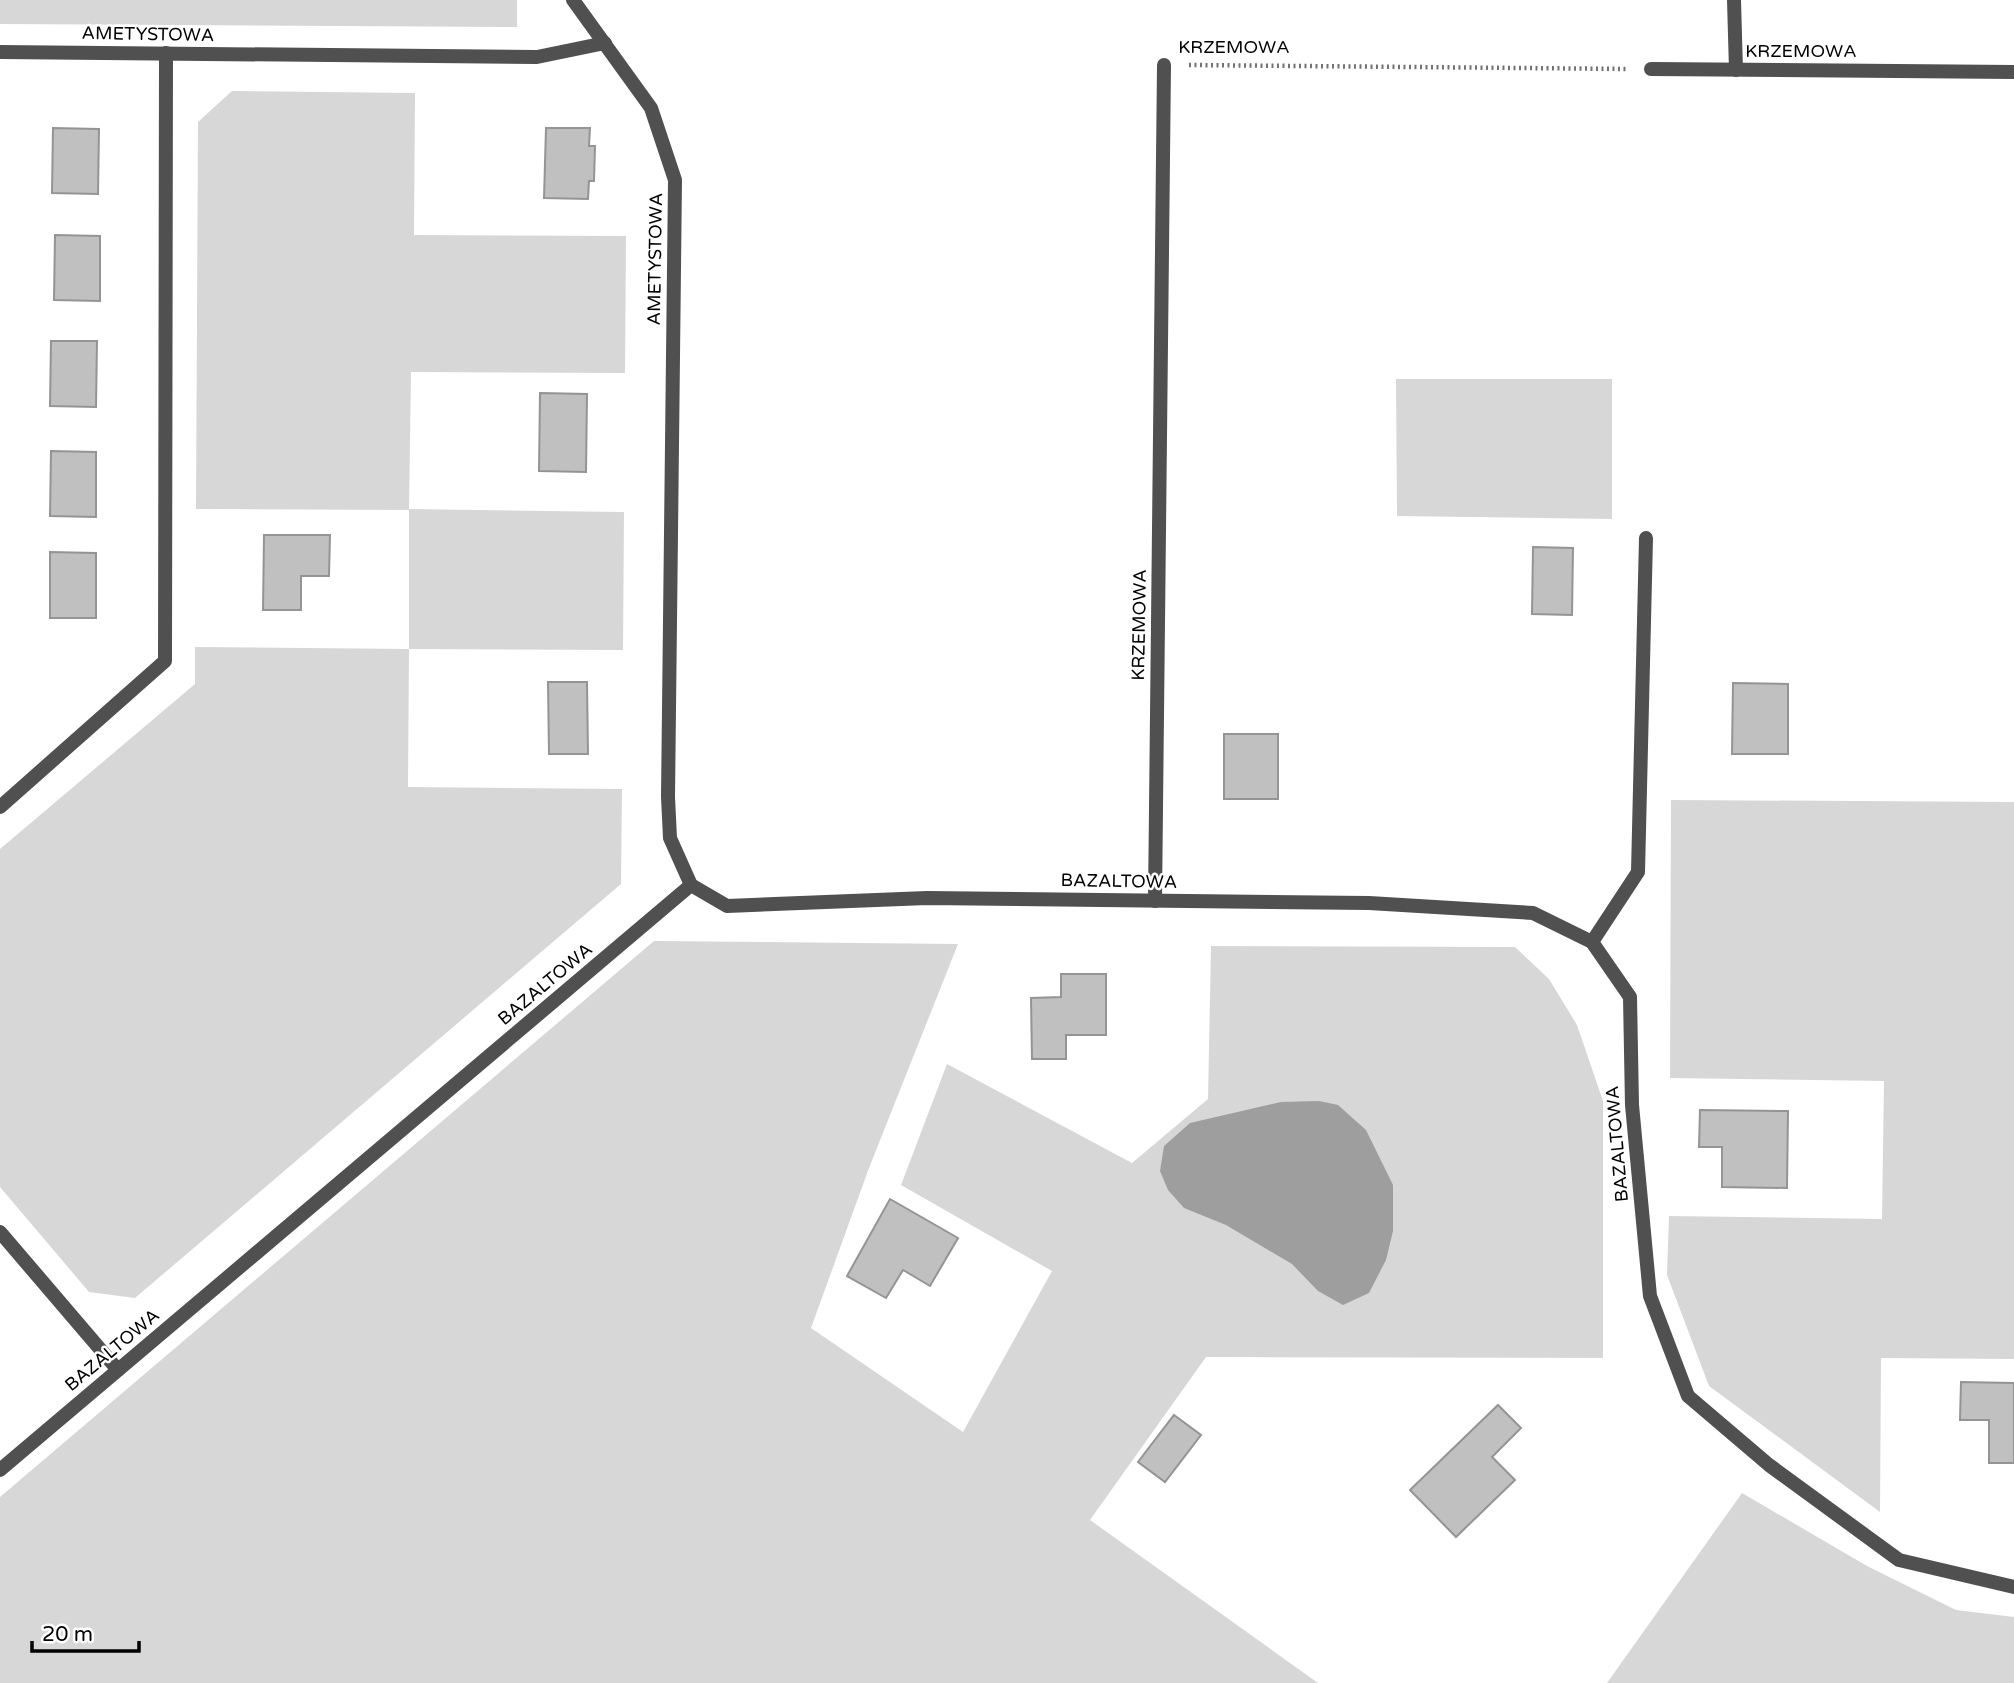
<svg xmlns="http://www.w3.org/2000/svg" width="2014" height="1683" viewBox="0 0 2014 1683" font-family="'Varela Round',sans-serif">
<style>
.green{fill:#d7d7d7}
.water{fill:#9e9e9e}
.building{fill:#c0c0c0;stroke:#949494;stroke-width:2}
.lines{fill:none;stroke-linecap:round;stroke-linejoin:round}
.path{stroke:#727272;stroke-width:4.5;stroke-dasharray:2 3.5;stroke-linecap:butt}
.lane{stroke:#505050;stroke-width:14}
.street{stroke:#505050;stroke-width:14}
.labels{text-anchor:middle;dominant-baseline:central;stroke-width:5;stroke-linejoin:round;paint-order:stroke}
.street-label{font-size:18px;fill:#000;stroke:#fff}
</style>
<rect width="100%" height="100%" fill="#fff"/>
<g class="green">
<path d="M0,0H517V27L0,24Z"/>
<path d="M232,91L415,93L414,235L626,236L625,373L411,372L409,509L624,512L623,650L409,649L408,787L622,789L621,884L135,1298L89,1292L0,1187V849L195,684V647L409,649V510L196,509L198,122Z"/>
<path d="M1396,379H1612V519L1397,516Z"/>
<path d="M1671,800L2014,802V1359L1881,1358L1880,1512L1709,1386L1667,1275L1669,1216L1882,1219L1884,1081L1670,1078Z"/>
<path d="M654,941L958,944L869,1168L811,1328L963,1432L1052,1271L901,1185L947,1064L1132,1163L1208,1099L1211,946L1515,947L1549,979L1577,1025L1603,1101V1358L1206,1357L1090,1520L1318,1683H0V1497Z"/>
<path d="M1742,1493L1867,1566L1956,1610L2014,1617V1683H1607Z"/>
</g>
<path class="water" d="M1319,1101L1338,1105L1366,1130L1393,1185V1231L1386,1260L1369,1293L1343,1305L1318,1291L1292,1264L1226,1225L1184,1208L1168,1190L1160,1171L1164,1146L1190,1123L1281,1102Z"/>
<g class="building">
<path d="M53,128L99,129L98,194L52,193Z"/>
<path d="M546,128H590L589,146H595L594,181H589L588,199L544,198Z"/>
<path d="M55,235L100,236V301L54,300Z"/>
<path d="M51,341H97L96,407L50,406Z"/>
<path d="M540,393L587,394L586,472L539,471Z"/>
<path d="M51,451L96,452V517L50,516Z"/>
<path d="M264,535H330L329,576H301V610H263Z"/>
<path d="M1533,547L1573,548L1572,615L1532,614Z"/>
<path d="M50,552L96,553V618H50Z"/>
<path d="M548,682H587L588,754H549Z"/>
<path d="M1733,683L1788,684V754H1732Z"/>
<rect x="1224" y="734" width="54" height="65"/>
<path d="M1061,974H1106V1035H1066V1059H1032L1031,998L1061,997Z"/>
<path d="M1700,1110L1788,1111L1787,1188L1722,1187V1147H1699Z"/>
<path d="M890,1199L958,1238L930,1286L903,1270L886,1298L847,1276Z"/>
<path d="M1961,1382L2014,1383V1463H1989V1420H1960Z"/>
<path d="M1498,1405L1521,1428L1492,1457L1515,1480L1456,1537L1410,1490Z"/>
<path d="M1174,1415L1201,1435L1165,1482L1138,1462Z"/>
</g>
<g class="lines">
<path class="path" d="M1189,65L1629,69"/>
<g class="lane">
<path d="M1734,0L1736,70"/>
<path d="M1651,69L2014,72"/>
<path d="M1155,901L1164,65"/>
</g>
<g class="street">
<path d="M573,0L651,108L675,180L668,797L670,838L691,885"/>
<path d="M0,52L537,57L605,43"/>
<path d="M0,807L165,661L166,53"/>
<path d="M1592,942L1638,872L1646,538"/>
<path d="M0,1232L118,1370"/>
<path d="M0,1470L691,885L727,906L927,898L1369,903L1533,913L1592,942L1630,997L1632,1105L1650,1296L1688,1396L1769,1465L1899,1560L2014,1587"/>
</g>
</g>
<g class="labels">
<g class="street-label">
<text transform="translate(148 34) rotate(1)">AMETYSTOWA</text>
<text x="1234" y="47">KRZEMOWA</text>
<text x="1801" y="51">KRZEMOWA</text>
<text transform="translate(655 259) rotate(-89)">AMETYSTOWA</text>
<text transform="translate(1139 625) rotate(-89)">KRZEMOWA</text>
<text transform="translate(1119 881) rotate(1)">BAZALTOWA</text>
<text transform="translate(545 984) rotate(-40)">BAZALTOWA</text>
<text transform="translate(1617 1144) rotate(-95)">BAZALTOWA</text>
<text transform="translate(112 1350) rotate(-40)">BAZALTOWA</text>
</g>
</g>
<path d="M32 1641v10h107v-10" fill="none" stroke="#000000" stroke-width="3.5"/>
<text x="42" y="1641" font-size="21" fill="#000000" stroke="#ffffff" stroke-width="5" paint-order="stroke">20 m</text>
</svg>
